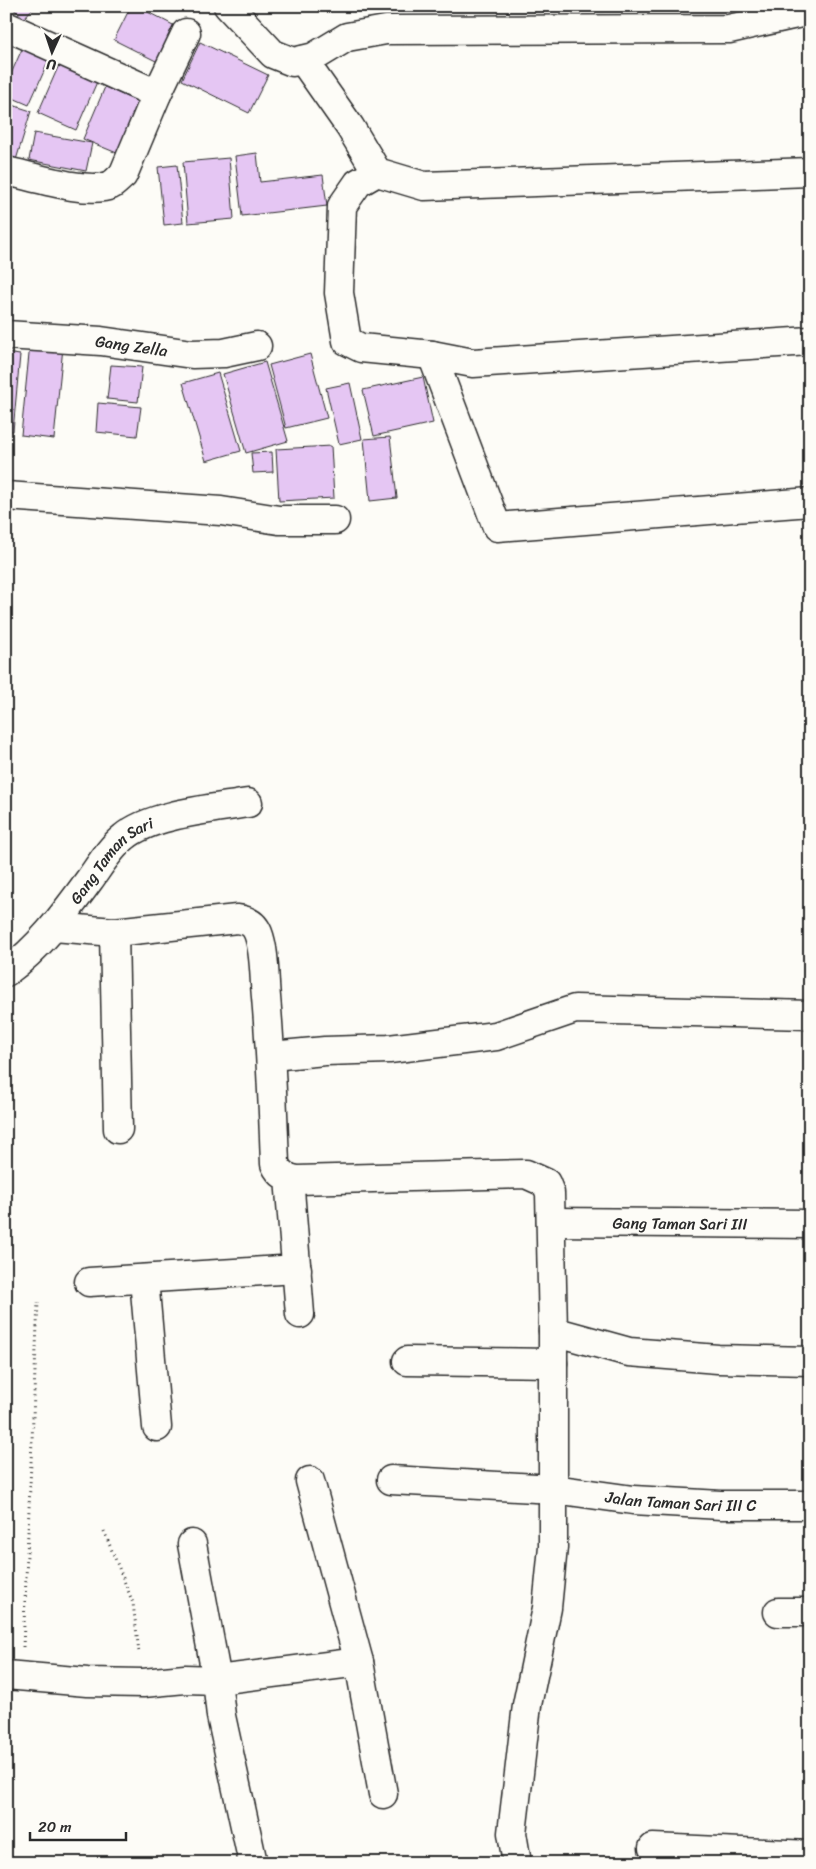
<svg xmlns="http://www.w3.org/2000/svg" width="816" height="1869" viewBox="0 0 816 1869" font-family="Sriracha,sans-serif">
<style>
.building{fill:#e5c6f3;stroke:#2b2b2b}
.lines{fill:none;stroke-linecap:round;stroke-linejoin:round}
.minor-casing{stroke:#2b2b2b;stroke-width:31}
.path{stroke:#2b2b2b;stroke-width:3;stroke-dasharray:1 4;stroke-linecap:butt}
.minor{stroke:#fdfcf7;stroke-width:28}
.labels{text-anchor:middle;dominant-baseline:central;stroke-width:5;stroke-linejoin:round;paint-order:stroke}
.street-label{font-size:16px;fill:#2b2b2b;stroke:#fdfcf7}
</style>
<rect width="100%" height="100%" fill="#fdfcf7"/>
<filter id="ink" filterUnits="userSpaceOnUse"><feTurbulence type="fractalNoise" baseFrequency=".02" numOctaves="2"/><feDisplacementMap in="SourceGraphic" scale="10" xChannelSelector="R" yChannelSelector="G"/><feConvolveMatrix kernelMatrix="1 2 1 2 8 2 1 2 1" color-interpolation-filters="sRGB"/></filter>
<g filter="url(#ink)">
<g class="building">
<path d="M10,6H35L24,18Z"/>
<path d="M131,6H136L177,27L160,63L114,40Z"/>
<path d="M26,40L53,51L29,105L6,95V85Z"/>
<path d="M200,42L268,75L249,113L182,80Z"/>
<path d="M62,58L100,75L76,130L38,113Z"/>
<path d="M105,87L147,106L124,156L83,139Z"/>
<path d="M6,103L31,111L16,160L6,157Z"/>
<path d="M34,133L92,143L86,171L29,160Z"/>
<path d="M257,153L260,182L323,175L327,206L242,216L235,156Z"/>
<path d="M229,158L234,219L188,223L183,162Z"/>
<path d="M177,165L183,223L164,225L158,167Z"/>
<path d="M30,344L63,347L54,439L21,435Z"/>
<path d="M6,353L20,355L13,431H6Z"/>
<path d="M310,354L327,418L286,428L269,365Z"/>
<path d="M265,362L288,441L246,453L223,374Z"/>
<path d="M111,365L142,367L138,402L107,399Z"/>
<path d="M218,373L241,451L206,461L183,383Z"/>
<path d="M423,377L433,423L374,436L363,390Z"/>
<path d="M350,383L362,439L339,444L326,388Z"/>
<path d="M98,403L141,407L137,436L96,432Z"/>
<path d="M390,437L397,498L370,501L364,439Z"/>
<path d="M331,446L334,498L279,501L276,449Z"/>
<path d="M272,452L273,472L253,473L251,453Z"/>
</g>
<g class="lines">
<defs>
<g id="minor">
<path d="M228,6L273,54L293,62L314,57L347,37L386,30L729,29L810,11"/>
<path d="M6,26L157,94"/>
<path d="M303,60L350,127L377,172L424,186L810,172"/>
<path d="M6,171C31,176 88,195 111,185C115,183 119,178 123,175L157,94L186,33"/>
<path d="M377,172L358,183L342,206L339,293L347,341L361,348L432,355L473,363L810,341"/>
<path id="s1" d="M6,335L101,341L192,354L224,353L257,346"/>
<path d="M432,355L497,527L810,502"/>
<path d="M6,496L221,511L279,520H335"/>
<path d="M54,927L114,932L237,919C247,920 254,923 258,933C265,951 264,978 266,997C271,1053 273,1108 275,1164C280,1175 287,1178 297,1180L526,1174L546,1183L550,1193L553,1331V1547L547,1608L527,1705L512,1833L517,1863"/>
<path d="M114,932L118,1129"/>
<path id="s2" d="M6,972C41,947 65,913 90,879C100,865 110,848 124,837C151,814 213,809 248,803"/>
<path d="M271,1056L325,1051L389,1049L496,1036L575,1009L810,1015"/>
<path d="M289,1178L300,1314"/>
<path id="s3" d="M551,1222L810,1224"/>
<path d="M144,1279L157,1427"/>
<path d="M89,1282L297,1269"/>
<path d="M553,1331L629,1352L718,1359L810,1361"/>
<path d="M407,1361L553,1363"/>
<path id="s4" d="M391,1480L554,1489L633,1500L721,1505H810"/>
<path d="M310,1481L359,1662L383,1794"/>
<path d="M192,1544L217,1680L221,1716L253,1863"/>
<path d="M778,1612H810"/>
<path d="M6,1675L87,1682L143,1683L185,1679L217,1680L359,1662"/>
<path d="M653,1848L810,1855"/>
</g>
</defs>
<use href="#minor" class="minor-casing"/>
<g class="path">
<path d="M104,1531L133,1603L139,1652"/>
<path d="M23,1647L38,1302"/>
</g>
<use href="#minor" class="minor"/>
</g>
</g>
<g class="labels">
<g class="street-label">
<text stroke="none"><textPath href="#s1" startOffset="126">Gang Zella</textPath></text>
<text stroke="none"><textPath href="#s2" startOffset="155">Gang Taman Sari</textPath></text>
<text stroke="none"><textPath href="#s3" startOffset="129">Gang Taman Sari III</textPath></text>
<text stroke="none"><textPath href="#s4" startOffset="291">Jalan Taman Sari III C</textPath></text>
</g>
</g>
<rect width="816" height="1869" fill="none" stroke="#fdfcf7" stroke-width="25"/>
<rect x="12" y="12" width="791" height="1844" fill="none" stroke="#2b2b2b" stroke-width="2" filter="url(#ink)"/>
<g transform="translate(52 52) rotate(183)" stroke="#fdfcf7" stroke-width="4" paint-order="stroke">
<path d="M0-4L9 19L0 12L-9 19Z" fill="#2b2b2b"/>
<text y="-8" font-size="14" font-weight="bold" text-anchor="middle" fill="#2b2b2b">U</text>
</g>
<path d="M30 1832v8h96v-8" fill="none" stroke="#2b2b2b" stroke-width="2.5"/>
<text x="38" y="1832" font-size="15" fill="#2b2b2b" stroke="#fdfcf7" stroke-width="4" paint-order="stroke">20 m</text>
</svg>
